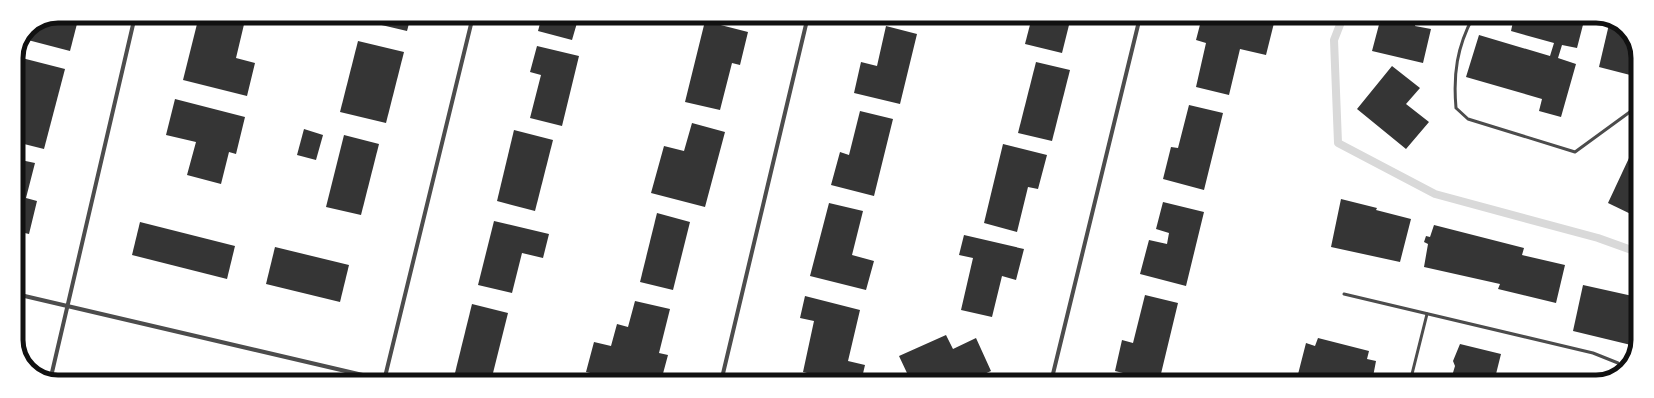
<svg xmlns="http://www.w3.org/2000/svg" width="1654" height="398" viewBox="0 0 1654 398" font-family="Figtree,sans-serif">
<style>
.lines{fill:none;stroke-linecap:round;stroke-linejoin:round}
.stream{stroke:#d9d9d9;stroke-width:8}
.building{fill:#353535}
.service{stroke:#4c4c4c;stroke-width:3}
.minor{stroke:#4c4c4c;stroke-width:4}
.rim{fill:none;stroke:#111;stroke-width:5}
</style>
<rect width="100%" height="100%" fill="#fff"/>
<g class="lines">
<path class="stream" d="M1343,17L1334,40L1338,143L1435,194L1598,238L1637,252"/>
</g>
<g class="building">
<path d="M58,16H79L70,51L24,39L29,28Z"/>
<path d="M199,16H246L236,58L255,63L247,96L183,80Z"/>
<path d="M374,16H411L407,31L373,23Z"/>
<path d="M542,16H579L572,40L538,31Z"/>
<path d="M1032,17H1071L1062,53L1025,44Z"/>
<path d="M1202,17H1249L1274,23L1266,55L1240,49L1229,95L1196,87L1206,43L1196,40Z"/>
<path d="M1381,17H1417L1415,26L1431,29L1423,63L1372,51Z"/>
<path d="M1514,17H1585L1577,48L1562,45L1558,58L1576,64L1561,117L1539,111L1542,99L1466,77L1479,35L1550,56L1554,43L1511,31Z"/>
<path d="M1610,20L1627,30L1638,53L1634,76L1599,67Z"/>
<path d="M705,21L748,32L740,65L732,63L720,110L685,102Z"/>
<path d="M886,26L917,34L900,104L854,93L861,62L877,66Z"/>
<path d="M358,41L404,52L386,123L340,112Z"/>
<path d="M537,46L579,56L562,126L530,118L541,75L530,72Z"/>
<path d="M18,57L65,69L44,149L16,142V65Z"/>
<path d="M1036,62L1070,70L1052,141L1018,133Z"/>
<path d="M1392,66L1420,88L1406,104L1429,122L1406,149L1357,109Z"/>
<path d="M175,99L245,117L236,154L229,152L221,184L187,175L196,142L166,135Z"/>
<path d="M1189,105L1223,113L1204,190L1163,179L1171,147L1178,148Z"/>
<path d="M860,111L893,119L874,196L831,185L840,152L849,155Z"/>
<path d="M692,123L725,132L705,207L651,193L664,146L684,151Z"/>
<path d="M304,129L323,135L316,160L297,155Z"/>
<path d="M514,130L553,140L535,211L497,201Z"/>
<path d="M344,135L379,144L361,215L326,207Z"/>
<path d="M1636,143L1638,144L1637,217L1608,203Z"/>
<path d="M1003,144L1047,155L1038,189L1028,187L1017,232L984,223Z"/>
<path d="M16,159L35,163L26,198L37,201L29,234L16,231Z"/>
<path d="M1341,199L1377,208L1376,210L1411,219L1400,262L1331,247Z"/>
<path d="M1163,202L1204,212L1186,286L1140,274L1149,240L1167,244L1169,233L1156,229Z"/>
<path d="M829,203L863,211L852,255L874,261L866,290L810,276Z"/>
<path d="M657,213L690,222L673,290L640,282Z"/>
<path d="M494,221L549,234L543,258L522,253L512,293L478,285Z"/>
<path d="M140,222L235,246L227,279L132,255Z"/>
<path d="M1434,225L1524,248L1522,255L1565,265L1556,303L1498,289L1500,284L1424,267L1428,244L1424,242L1426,236L1430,237Z"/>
<path d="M964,235L1024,249L1016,280L1002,276L992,317L961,310L973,258L959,255Z"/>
<path d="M275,247L349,265L340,302L266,284Z"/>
<path d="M1583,285L1637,297V320L1631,345L1573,331Z"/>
<path d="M1145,295L1178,303L1159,382L1115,371L1122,340L1133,343Z"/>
<path d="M805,296L860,310L848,361L865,365L861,382H843L803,372L814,321L800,318Z"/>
<path d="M635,301L670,309L659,353L668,355L661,381H624L586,372L594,342L611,346L617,324L628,327Z"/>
<path d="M472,304L508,313L491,381H470L454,377Z"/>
<path d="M946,335L953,349L976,338L991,371L966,382H896L895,379L907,373L899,356Z"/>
<path d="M1318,338L1369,351L1367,359L1376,361L1372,382H1296L1306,343L1315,346Z"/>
<path d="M1460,344L1501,354L1494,382H1447L1452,376L1455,366L1453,361Z"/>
</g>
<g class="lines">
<g class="service">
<path d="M1473,17C1457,47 1453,74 1456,108L1468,119L1575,152L1638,106"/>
<path d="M1344,294L1593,353L1618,363L1623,371"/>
<path d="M1410,382L1427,314"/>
</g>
<g class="minor">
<path d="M16,294L384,380"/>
<path d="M50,381L135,16"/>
<path d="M384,381L473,16"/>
<path d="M721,382L808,16"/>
<path d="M1051,382L1140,17"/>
</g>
</g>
<path d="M0 0H1654V398H0ZM58 23H1596A35 35 0 0 1 1631 58V340A35 35 0 0 1 1596 375H58A35 35 0 0 1 23 340V58A35 35 0 0 1 58 23Z" fill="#fff" fill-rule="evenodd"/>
<path class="rim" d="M58 23H1596A35 35 0 0 1 1631 58V340A35 35 0 0 1 1596 375H58A35 35 0 0 1 23 340V58A35 35 0 0 1 58 23Z"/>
</svg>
